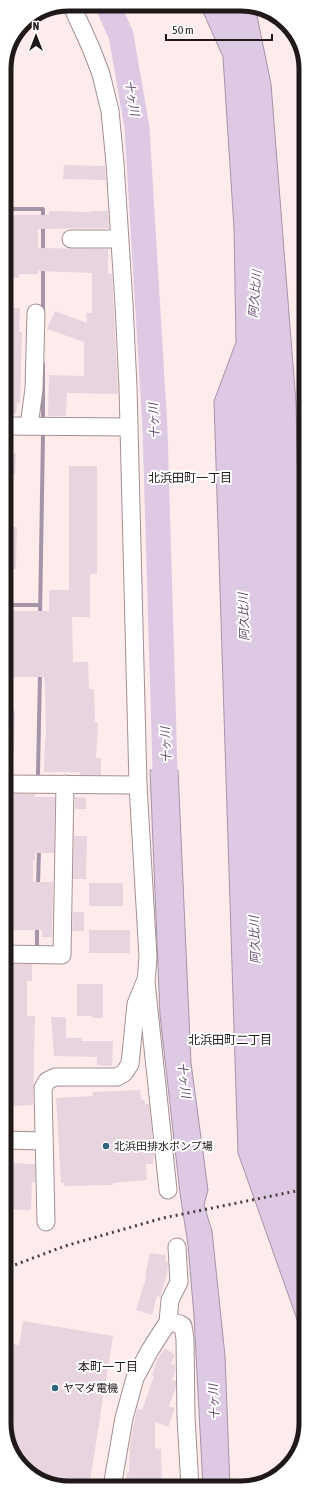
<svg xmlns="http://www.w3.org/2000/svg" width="310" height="1492" viewBox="0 0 310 1492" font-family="'Asap Condensed','Noto Sans JP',sans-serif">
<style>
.water{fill:#ddc9e4;stroke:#a494a7}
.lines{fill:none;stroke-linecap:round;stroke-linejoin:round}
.stream{stroke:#a494a7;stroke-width:4}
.river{stroke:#ddc9e4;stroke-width:25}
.building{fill:#e7d4de}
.minor-casing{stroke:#a48f91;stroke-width:19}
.minor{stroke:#fff;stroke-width:17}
.rail{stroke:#483f3f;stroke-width:3;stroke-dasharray:2 4;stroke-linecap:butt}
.poi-dot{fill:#2e6480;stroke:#fefffe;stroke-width:1.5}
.labels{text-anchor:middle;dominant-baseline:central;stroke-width:4;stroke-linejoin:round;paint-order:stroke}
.poi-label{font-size:11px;fill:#201919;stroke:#fefffe;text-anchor:start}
.water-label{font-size:12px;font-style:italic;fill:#674a72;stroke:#fefffe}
.neighbourhood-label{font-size:12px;fill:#201919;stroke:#fefffe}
.rim{fill:none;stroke:#201919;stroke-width:5}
</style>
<rect width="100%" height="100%" fill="#feeced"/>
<g class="water">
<path d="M200,5L255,6L271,84L296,403L303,721L306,766V1389L299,1325L238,1153L214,401L236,342L234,228L223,57Z"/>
<path d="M150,770H178L191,1063L208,1190L204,1205L212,1231L225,1356L230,1487H203L194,1316L188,1245L180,1193L160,1015Z"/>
</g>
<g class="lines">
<g class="stream">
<path d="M4,209H43V253"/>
<path d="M43,268V313"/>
<path d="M43,364V417"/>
<path d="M4,605H40"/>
<path d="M40,616L43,434"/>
<path d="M38,774L40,673"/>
<path d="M38,886L39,849"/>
<path d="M37,947V925"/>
</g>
<path class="river" d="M107,4L121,35L137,128L155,429L166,804"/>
</g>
<g class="building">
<path d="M64,165L105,166L106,180L63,179Z"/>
<path d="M49,211L91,212V211H108L109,228L38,229V248L108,249V274H112L118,394L67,393L66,416H48L49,375L84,376V342L47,329L55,311L87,323L86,313H92V273L38,271V274H19V278H4V215H49Z"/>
<path d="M4,308H20L19,332H22L20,403H17L16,414H4Z"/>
<path d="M4,452L16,453L15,474H4Z"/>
<path d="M69,466H97V574H90V617H72L73,662H88L89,689H94L95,722L98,723L96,758H101V775H80V772H44L45,740H46L45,681H44V677H4V611H49V590H69Z"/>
<path d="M4,527H17L16,569L4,568Z"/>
<path d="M4,710L15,711L14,754H4Z"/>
<path d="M12,794H35V797H55L54,853H35V860H33V882H53L52,937H42V930H11V888H10Z"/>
<path d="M75,797L86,798V809H75Z"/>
<path d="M74,836H87L86,879H73Z"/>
<rect x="89" y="883" width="34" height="23"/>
<path d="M73,912H84V931H72Z"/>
<rect x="89" y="930" width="41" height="23"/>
<path d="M9,964H32V981H27V1016H35L33,1105L8,1106V1013H4V991H8Z"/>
<path d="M77,984H103V1018H92V1016H77Z"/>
<path d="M51,1017H66V1038H82V1041H113L112,1066L97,1065V1057L54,1056Z"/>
<path d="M140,1090L141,1099L144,1100L145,1104H149L154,1152L153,1164H146L147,1180L113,1183V1185L64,1186V1183H61L56,1098L93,1096L92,1092Z"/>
<path d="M4,1163L35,1164V1182H32L31,1210L4,1209Z"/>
<path d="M150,1253L166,1255L165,1261L168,1262L167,1274L160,1297L157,1296L152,1315L136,1310L146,1278L145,1277Z"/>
<path d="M23,1321L113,1336L89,1487H56L20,1466L5,1432L4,1342L19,1345Z"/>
<path d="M165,1348L175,1355L171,1364L175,1365V1372L172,1380L176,1381V1387L169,1406L175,1408L168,1427L155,1422V1448L161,1449L162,1486L147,1484V1487H125L127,1472L129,1473L130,1443L137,1409L142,1410L154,1376L152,1375L157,1360Z"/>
</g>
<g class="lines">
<defs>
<g id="minor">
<path d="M71,4L91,48L101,74L110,111L115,163L124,304L128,387L138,785L148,957L146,982L168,1190"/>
<path d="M71,239H119"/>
<path d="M4,426L129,427"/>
<path d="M29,426L34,389L36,313"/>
<path d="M4,784L138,785"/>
<path d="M4,954L62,955L65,784"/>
<path d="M4,1140L43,1141"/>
<path d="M46,1222L43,1088L47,1081L55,1077H117L124,1073L130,1064L136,1004L145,982"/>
<path d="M168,1322L180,1324L183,1326L185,1339L186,1417L190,1487"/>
<path d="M112,1487L124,1418L135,1378L150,1350L168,1322L170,1300L179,1282L177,1247"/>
</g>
</defs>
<use href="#minor" class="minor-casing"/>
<use href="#minor" class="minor"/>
<path class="rail" d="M4,1269L65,1246L163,1218L306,1189"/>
</g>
<g class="poi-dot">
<circle cx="106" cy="1146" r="4"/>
<circle cx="55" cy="1388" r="4"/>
</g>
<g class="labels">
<g class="poi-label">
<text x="114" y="1146">北浜田排水ポンプ場</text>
<text x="63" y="1388">ヤマダ電機</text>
</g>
<g class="water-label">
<text transform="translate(132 98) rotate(80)">十ヶ川</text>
<text transform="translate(255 294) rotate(-85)">阿久比川</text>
<text transform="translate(154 421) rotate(-93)">十ヶ川</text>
<text transform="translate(244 617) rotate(-92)">阿久比川</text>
<text transform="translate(166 745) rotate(-92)">十ヶ川</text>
<text transform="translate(255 940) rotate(-92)">阿久比川</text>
<text transform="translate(184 1080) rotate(83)">十ヶ川</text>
<text transform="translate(214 1402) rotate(-93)">十ヶ川</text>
</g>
<g class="neighbourhood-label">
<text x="190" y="478">北浜田町一丁目</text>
<text x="230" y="1040">北浜田町二丁目</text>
<text x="108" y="1367">本町一丁目</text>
</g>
</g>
<path d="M0 0H310V1492H0ZM69 11H241A58 58 0 0 1 299 69V1423A58 58 0 0 1 241 1481H69A58 58 0 0 1 11 1423V69A58 58 0 0 1 69 11Z" fill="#fefffe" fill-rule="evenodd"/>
<path class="rim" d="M69 11H241A58 58 0 0 1 299 69V1423A58 58 0 0 1 241 1481H69A58 58 0 0 1 11 1423V69A58 58 0 0 1 69 11Z"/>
<g transform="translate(36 36)" stroke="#fefffe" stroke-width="3" paint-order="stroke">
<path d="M0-3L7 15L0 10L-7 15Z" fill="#201919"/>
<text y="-6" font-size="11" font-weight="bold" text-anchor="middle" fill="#201919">N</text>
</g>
<path d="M166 34v6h106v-6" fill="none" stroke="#201919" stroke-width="2"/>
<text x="172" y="34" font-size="12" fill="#201919" stroke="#fefffe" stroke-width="3" paint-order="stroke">50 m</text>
</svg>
